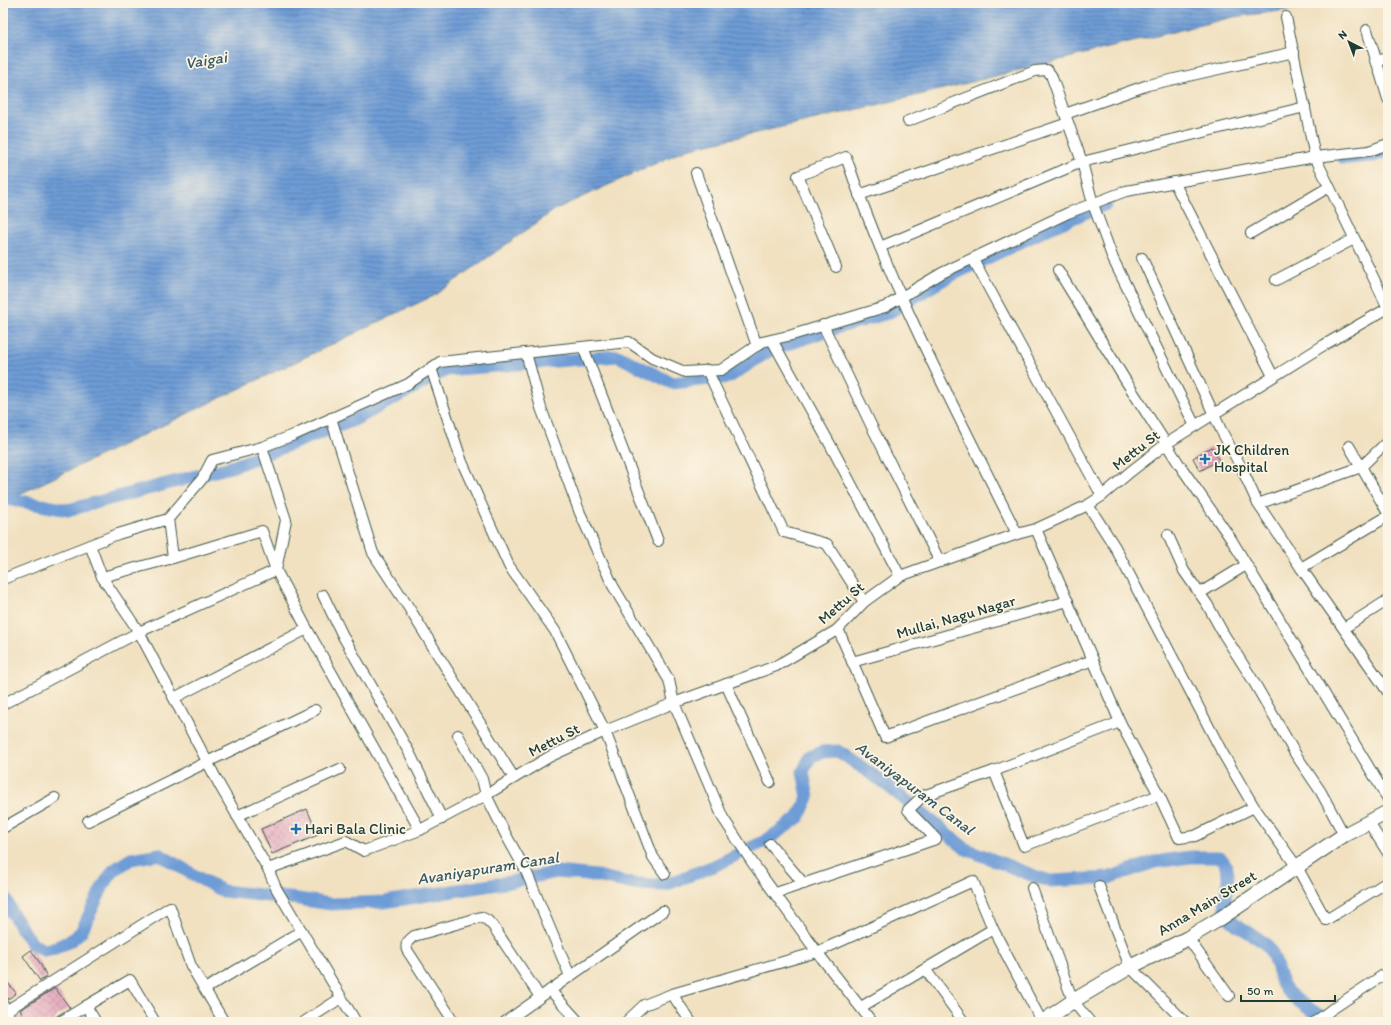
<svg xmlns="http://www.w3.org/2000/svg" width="1391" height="1025" viewBox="0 0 1391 1025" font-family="Itim,sans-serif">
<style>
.water{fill:url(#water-rules);stroke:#466c85}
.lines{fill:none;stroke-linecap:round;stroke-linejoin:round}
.canal{stroke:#6e9cd6;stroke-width:13}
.building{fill:url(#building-cross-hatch)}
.street-casing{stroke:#3e5649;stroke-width:12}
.secondary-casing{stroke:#3e5649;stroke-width:16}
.street{stroke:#fff;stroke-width:10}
.secondary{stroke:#fff;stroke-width:14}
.poi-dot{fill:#1f6fb2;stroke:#fcf5e5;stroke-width:1.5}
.labels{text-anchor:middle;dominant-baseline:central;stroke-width:3.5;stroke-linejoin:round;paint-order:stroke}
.street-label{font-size:15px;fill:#1f3d34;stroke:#fcf5e5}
.poi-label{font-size:15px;fill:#1f3d34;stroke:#fcf5e5;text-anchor:start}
.water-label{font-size:16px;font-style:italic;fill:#375a65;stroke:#fcf5e5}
</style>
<defs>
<pattern id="water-rules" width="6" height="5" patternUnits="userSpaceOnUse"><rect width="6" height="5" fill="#6e9cd6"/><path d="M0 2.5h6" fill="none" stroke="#5a80ae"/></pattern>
<pattern id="building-cross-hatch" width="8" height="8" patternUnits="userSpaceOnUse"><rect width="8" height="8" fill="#e5a5be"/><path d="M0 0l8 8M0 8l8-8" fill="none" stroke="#b9889b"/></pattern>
</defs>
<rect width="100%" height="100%" fill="#fcf5e5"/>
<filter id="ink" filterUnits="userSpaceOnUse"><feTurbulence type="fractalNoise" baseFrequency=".025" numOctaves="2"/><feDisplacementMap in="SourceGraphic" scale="8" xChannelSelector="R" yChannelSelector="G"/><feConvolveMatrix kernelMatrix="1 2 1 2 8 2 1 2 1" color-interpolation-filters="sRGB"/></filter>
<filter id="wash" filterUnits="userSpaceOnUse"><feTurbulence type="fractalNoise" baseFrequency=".012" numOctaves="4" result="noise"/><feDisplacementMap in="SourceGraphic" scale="16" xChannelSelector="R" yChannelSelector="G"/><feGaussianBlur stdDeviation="0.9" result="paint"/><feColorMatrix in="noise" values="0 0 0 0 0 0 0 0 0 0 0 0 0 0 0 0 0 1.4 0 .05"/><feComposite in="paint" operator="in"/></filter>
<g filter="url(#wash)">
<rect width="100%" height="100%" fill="#f1e1c1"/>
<path class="water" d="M3,3H1344L1233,17L915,96L687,149L556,209L435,295L3,502Z"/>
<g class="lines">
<g class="canal">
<path d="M1344,158L1373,156L1388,149"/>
<path d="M3,498L68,510L234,466L354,420L446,370L618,356L672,383L729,377L770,350L832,329L888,313L946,278L1054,226L1106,204"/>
<path d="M3,892L11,911L23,931L33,945L44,950L55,948L70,941L81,932L103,886L114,870L131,859L159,854L197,877L223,891L298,899L331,904L384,902L510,882L557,872L597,876L633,884L665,885L714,866L767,840L799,817L808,797L803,772L810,757L822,752L838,751L883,782L966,849L1034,876L1050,881L1108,878L1154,862L1190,857H1220C1239,878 1217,895 1229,917C1234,926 1258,936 1266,945C1277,956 1276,973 1284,987C1290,998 1318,1014 1330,1022"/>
</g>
</g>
<g id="blocks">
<g class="building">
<path d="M1212,447L1219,460L1200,471L1193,458Z"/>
<path d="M307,809L318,835L272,854L261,829Z"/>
<path d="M31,950L40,963L47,977L40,981L23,956Z"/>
<path d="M3,977L16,993L7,1000L3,999Z"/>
<path d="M55,988L70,1008L57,1016L54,1022H18L17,1018L23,1014L20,1010Z"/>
</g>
</g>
</g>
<g filter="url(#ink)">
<use href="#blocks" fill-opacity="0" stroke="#3e5649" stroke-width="1"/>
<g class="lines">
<defs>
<g id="street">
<path d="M1286,17L1315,157L1388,308"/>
<path d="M1367,30L1388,99"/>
<path d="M1375,61L1388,58"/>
<path d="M908,121L1035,71L1047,70L1051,75L1065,114"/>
<path d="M696,173L757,346"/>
<path d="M1174,182L1273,376"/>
<path d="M859,195L1068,123"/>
<path d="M1251,233L1329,187"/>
<path d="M880,247L1082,162L1065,114L1148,85L1294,52"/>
<path d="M1142,258L1221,430L1240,465L1258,504"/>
<path d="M973,259L1102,496"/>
<path d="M836,267L798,176L846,157C890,288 956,410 1017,534"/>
<path d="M1058,270L1124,378L1179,464L1231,539L1388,799"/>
<path d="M1276,280L1354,239"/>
<path d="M823,325L871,425L940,562"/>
<path d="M772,340L831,446L900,576"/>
<path d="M583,347L658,541"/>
<path d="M526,353L541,408L580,513L613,586L669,680L674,703L723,818L752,862L817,952L872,1022"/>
<path d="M431,368L462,462L509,566L555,631L605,731L653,857L665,874"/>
<path d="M707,370L784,532L827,544L864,602"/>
<path d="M331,418L373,553L409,608L514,778"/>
<path d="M1195,426L1113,259L1093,204L1082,162L1305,107"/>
<path d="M1349,446L1388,513"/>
<path d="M1088,505L1115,547L1222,752L1254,807L1297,867L1326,920L1384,884"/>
<path d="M1388,516L1301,568L1388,692"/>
<path d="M1036,529L1120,722L1159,795L1179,838L1195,836L1254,807"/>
<path d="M1168,535L1184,571L1207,604L1223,633L1251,677L1296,755L1321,792L1344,835"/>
<path d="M90,545L102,577"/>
<path d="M173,558L262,531L276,570L307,629L420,830"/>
<path d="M1301,568L1258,504L1361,467L1388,441"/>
<path d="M3,579L118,534L168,519"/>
<path d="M1200,593L1246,565"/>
<path d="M323,595L344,638L409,752L442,819"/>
<path d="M1344,628L1388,600"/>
<path d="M838,629L885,737L1093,660"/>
<path d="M852,662L1068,601"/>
<path d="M726,684L770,782"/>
<path d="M174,698L307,629"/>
<path d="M3,704L139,632L276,570L286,520L262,447"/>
<path d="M458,735L482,779L486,795L506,835L526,871L570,976"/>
<path d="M994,771L1024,846L1159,795"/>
<path d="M237,816L340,769"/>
<path d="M88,821L207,762L315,710"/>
<path d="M1369,823L1388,853"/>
<path d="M3,828L55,798"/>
<path d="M770,844L804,884"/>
<path d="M268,869L346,841L364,851L420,830L486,795L549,757L605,731L674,703L776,666L837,630L864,602L900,576L1017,534L1036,529L1088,505L1102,496L1130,472L1166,444L1324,345L1388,308"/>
<path d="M1099,886L1130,967L1185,1022"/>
<path d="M1032,888L1073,1001L1090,1022"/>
<path d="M776,893L936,839L908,810L923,796L994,771L1120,722"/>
<path d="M1188,938L1229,996"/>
<path d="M925,969L964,1022"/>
<path d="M205,989L302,931"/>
<path d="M550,990L579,1022"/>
<path d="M672,994L691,1022"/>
<path d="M3,1005L6,1011L170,907L191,966L224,1022"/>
<path d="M86,1006L130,980L155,1022"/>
<path d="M861,1007L993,929L1042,1022"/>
<path d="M6,1011L12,1022"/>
<path d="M60,1022L86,1006L96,1022"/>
<path d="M304,1022L341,998"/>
<path d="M356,1022L276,888L268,869L220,786L139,632L102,577L173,558L168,519L202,479L212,460L262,447L294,435L408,384L440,362L629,342L652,358L685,372L721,370L762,342L792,335L885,307L942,273L1068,213L1126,191L1315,157L1369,151L1388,144"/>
<path d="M454,1022L407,950C405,943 408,941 414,936L481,917L487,920L493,926L540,997"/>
<path d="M505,1022L663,911"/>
<path d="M626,1022L644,1005L672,994L817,952L973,881L993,929"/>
<path d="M1315,1022L1332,1009L1388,972"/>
</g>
<path id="secondary" d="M1042,1022L1073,1001L1130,967L1188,938L1221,918L1344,835L1388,812"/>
</defs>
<use href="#street" class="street-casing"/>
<use href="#secondary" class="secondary-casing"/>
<use href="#street" class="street"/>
<use href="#secondary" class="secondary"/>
</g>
</g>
<g class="poi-dot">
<path d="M1203 453h4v4h4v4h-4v4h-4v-4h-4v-4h4z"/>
<path d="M294 823h4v4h4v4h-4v4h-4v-4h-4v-4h4z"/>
</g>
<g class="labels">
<g class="street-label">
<text transform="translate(1136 450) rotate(-38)">Mettu St</text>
<text transform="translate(841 603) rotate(-41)">Mettu St</text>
<text transform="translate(956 617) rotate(-16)">Mullai, Nagu Nagar</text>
<text transform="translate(554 740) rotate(-27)">Mettu St</text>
<text transform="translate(1207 903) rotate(-31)">Anna Main Street</text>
</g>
<g class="poi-label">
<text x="1214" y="450">JK Children<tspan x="1214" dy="17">Hospital</tspan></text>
<text x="305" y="829">Hari Bala Clinic</text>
</g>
<g class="water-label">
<text transform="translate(206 60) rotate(-9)">Vaigai</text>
<text transform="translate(915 788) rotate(37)">Avaniyapuram Canal</text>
<text transform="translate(488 868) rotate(-9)">Avaniyapuram Canal</text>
</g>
</g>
<rect width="1391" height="1025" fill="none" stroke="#fcf5e5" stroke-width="16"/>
<g transform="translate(1349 42) rotate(318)" stroke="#fcf5e5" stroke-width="3" paint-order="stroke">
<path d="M0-3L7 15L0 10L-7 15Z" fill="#1f3d34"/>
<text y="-6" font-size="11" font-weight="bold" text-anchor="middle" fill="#1f3d34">N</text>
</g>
<path d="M1241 995v6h94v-6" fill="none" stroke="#1f3d34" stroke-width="2"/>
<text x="1247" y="995" font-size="12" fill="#1f3d34" stroke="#fcf5e5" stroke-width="3" paint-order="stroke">50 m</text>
</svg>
